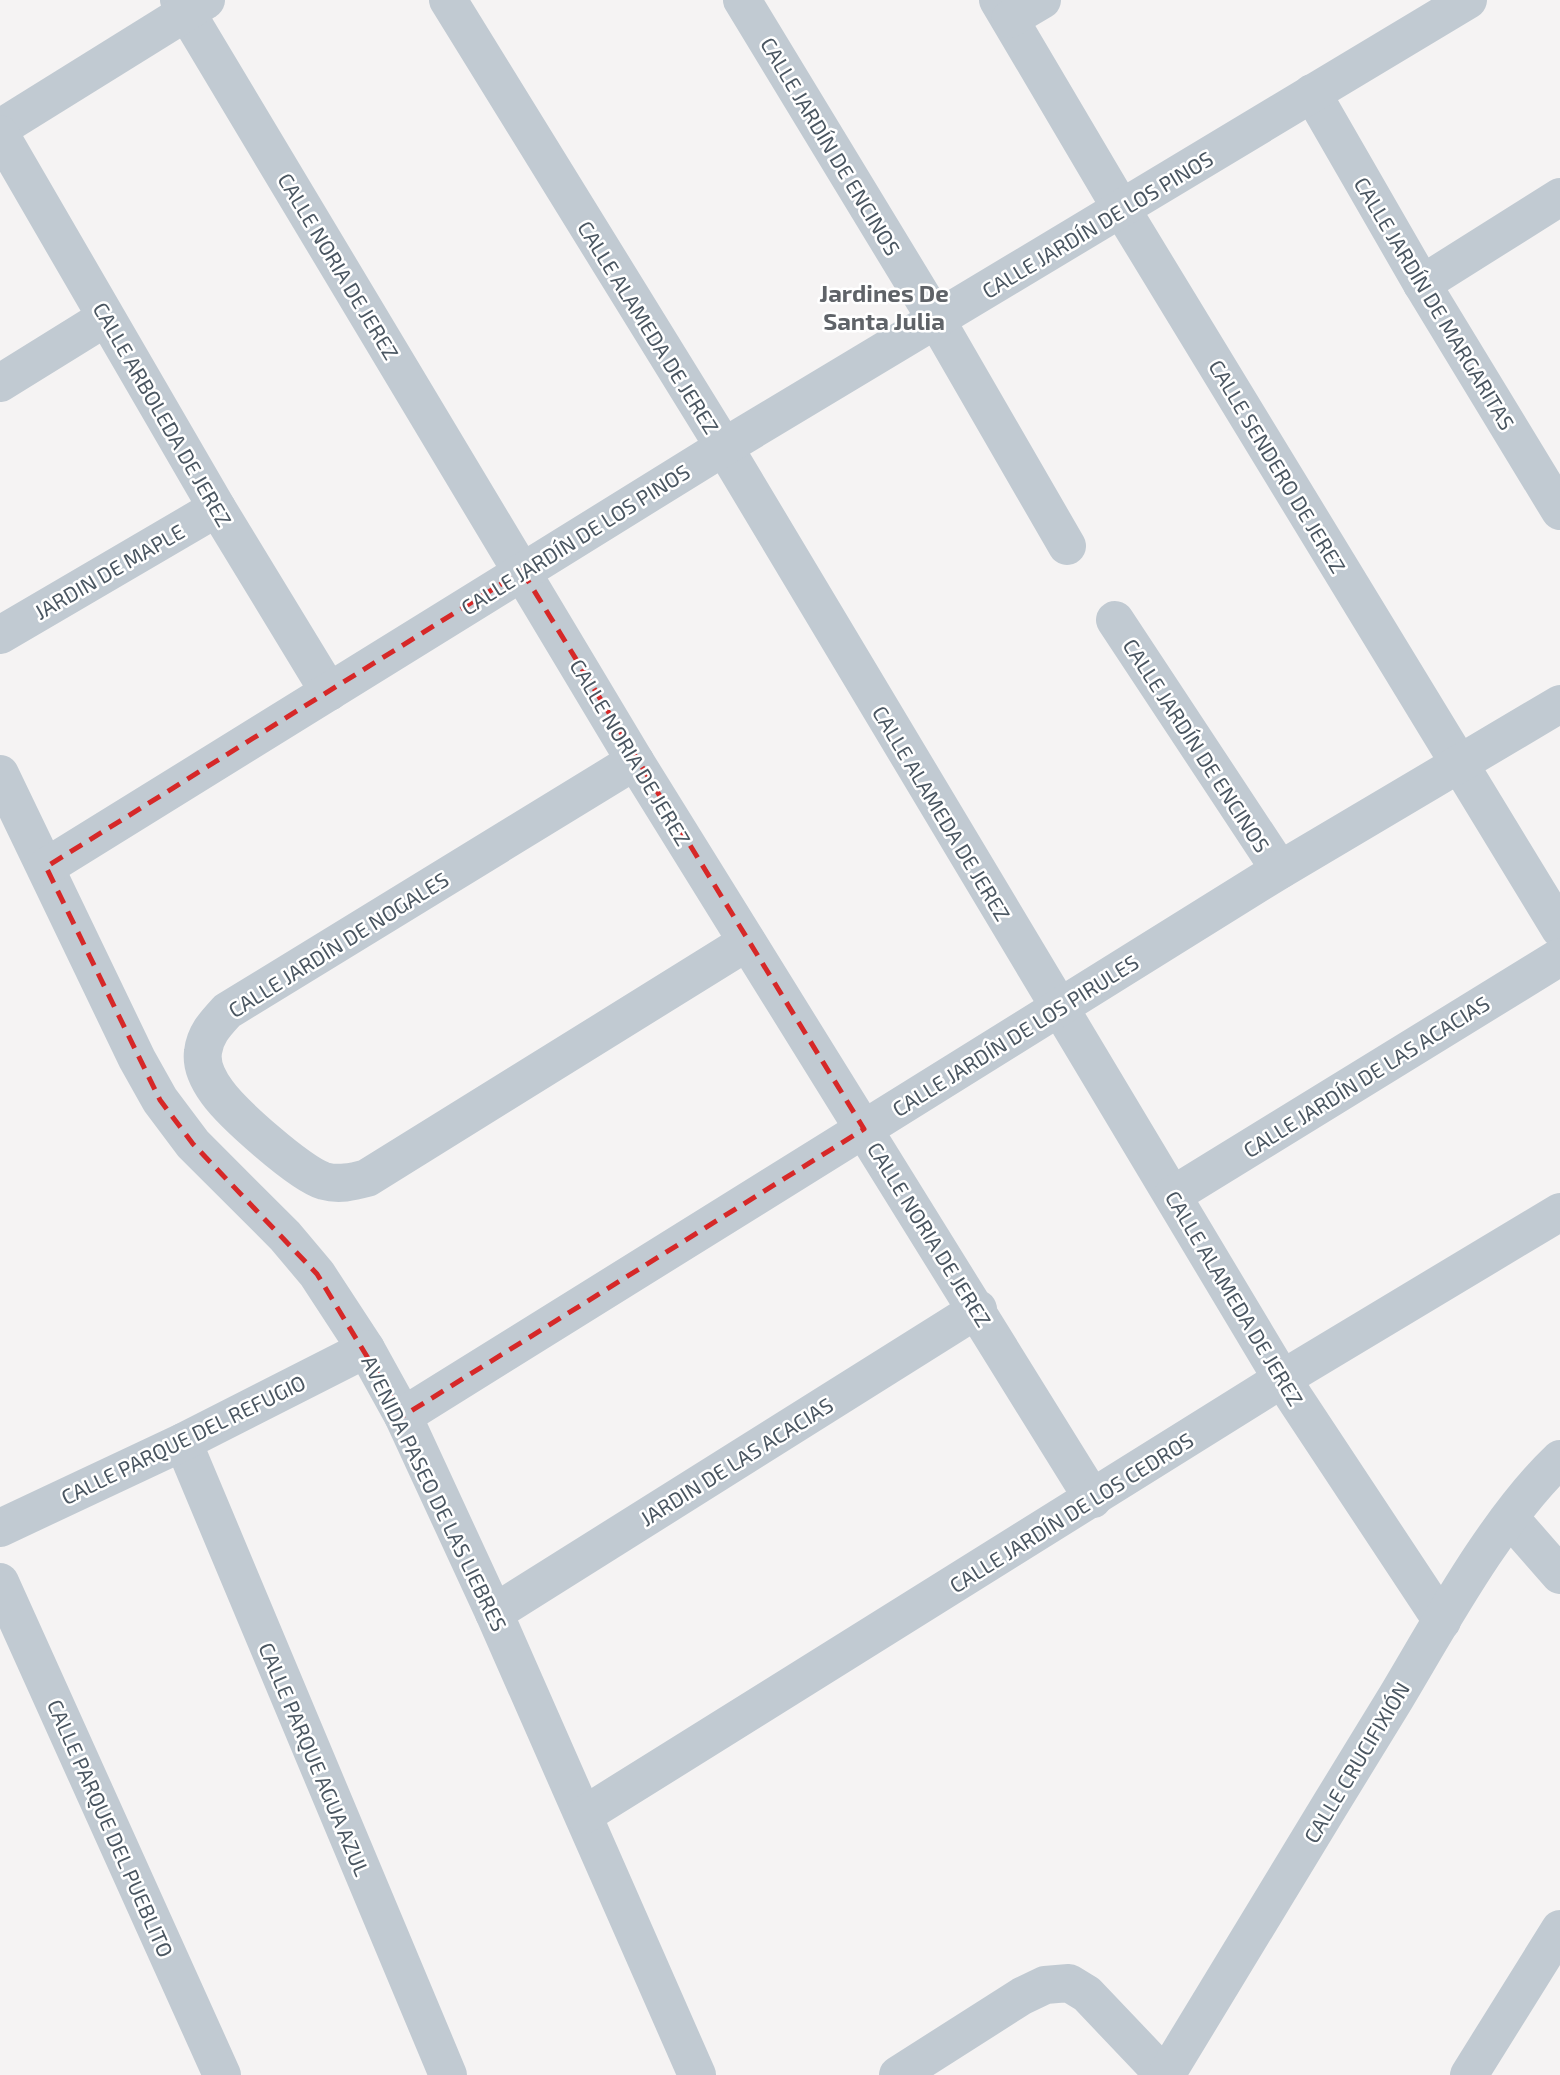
<svg xmlns="http://www.w3.org/2000/svg" width="1560" height="2075" viewBox="0 0 1560 2075" font-family="'Exo 2',sans-serif">
<style>
.lines{fill:none;stroke-linecap:round;stroke-linejoin:round}
.minor{stroke:#c1cad2;stroke-width:38}
.marked{fill:none;stroke:#d62828;stroke-width:5;stroke-dasharray:14 9;stroke-linejoin:round}
.labels{text-anchor:middle;dominant-baseline:central;stroke-width:5;stroke-linejoin:round;paint-order:stroke}
.street-label{font-size:21px;fill:#4a5661;stroke:#fff}
.quarter-label{font-size:24px;font-weight:bold;fill:#5f6368;stroke:#fff}
</style>
<rect width="100%" height="100%" fill="#f5f3f3"/>
<g class="lines">
<g class="minor">
<path d="M179,0L635,761L1093,1499"/>
<path d="M448,0L724,447L1282,1379L1442,1621"/>
<path d="M742,0L937,321L1067,546"/>
<path d="M998,0L1122,210L1560,929"/>
<path d="M1010,19L1042,0"/>
<path d="M1312,93L1422,284L1560,511"/>
<path d="M0,128L206,0"/>
<path d="M0,134L217,508L329,692"/>
<path d="M1422,284L1560,197"/>
<path d="M0,383L105,318"/>
<path d="M1115,620L1280,870"/>
<path d="M0,635L217,508"/>
<path d="M635,761L227,1011C216,1023 205,1034 203,1052C201,1066 209,1081 217,1092C232,1113 300,1174 324,1181C339,1185 352,1182 367,1178L747,942"/>
<path d="M0,774L137,1059L160,1100L193,1144L285,1236L317,1274L366,1349L403,1416L494,1613L697,2075"/>
<path d="M46,867L724,447L1468,0"/>
<path d="M1173,1195L1560,957"/>
<path d="M403,1416L1280,870L1560,704"/>
<path d="M183,1442L448,2075"/>
<path d="M1510,1518L1560,1575"/>
<path d="M0,1528L183,1442L366,1349"/>
<path d="M0,1582L222,2075"/>
<path d="M494,1613L978,1309"/>
<path d="M584,1815L1282,1379L1560,1212"/>
<path d="M898,2075L1022,1996L1045,1985L1069,1983L1087,1994L1164,2075"/>
<path d="M1166,2075C1242,1950 1318,1824 1395,1699C1441,1622 1496,1520 1560,1459"/>
<path d="M1469,2075L1560,1929"/>
</g>
</g>
<path class="marked" d="M522,571L864,1129L403,1416L317,1274L193,1144L160,1100L46,867Z"/>
<g class="labels">
<g class="street-label">
<text transform="translate(831 146) rotate(59)">CALLE JARDÍN DE ENCINOS</text>
<text transform="translate(1097 224) rotate(-31)">CALLE JARDÍN DE LOS PINOS</text>
<text transform="translate(339 266) rotate(59)">CALLE NORIA DE JEREZ</text>
<text transform="translate(1435 303) rotate(59)">CALLE JARDÍN DE MARGARITAS</text>
<text transform="translate(649 327) rotate(58)">CALLE ALAMEDA DE JEREZ</text>
<text transform="translate(163 414) rotate(60)">CALLE ARBOLEDA DE JEREZ</text>
<text transform="translate(1278 466) rotate(59)">CALLE SENDERO DE JEREZ</text>
<text transform="translate(575 539) rotate(-32)">CALLE JARDÍN DE LOS PINOS</text>
<text transform="translate(109 571) rotate(-30)">JARDIN DE MAPLE</text>
<text transform="translate(1197 745) rotate(57)">CALLE JARDÍN DE ENCINOS</text>
<text transform="translate(631 752) rotate(59)">CALLE NORIA DE JEREZ</text>
<text transform="translate(942 813) rotate(59)">CALLE ALAMEDA DE JEREZ</text>
<text transform="translate(338 944) rotate(-32)">CALLE JARDÍN DE NOGALES</text>
<text transform="translate(1015 1035) rotate(-32)">CALLE JARDÍN DE LOS PIRULES</text>
<text transform="translate(1366 1076) rotate(-32)">CALLE JARDÍN DE LAS ACACIAS</text>
<text transform="translate(930 1234) rotate(58)">CALLE NORIA DE JEREZ</text>
<text transform="translate(1235 1298) rotate(59)">CALLE ALAMEDA DE JEREZ</text>
<text transform="translate(183 1439) rotate(-26)">CALLE PARQUE DEL REFUGIO</text>
<text transform="translate(736 1461) rotate(-32)">JARDIN DE LAS ACACIAS</text>
<text transform="translate(435 1493) rotate(64)">AVENIDA PASEO DE LAS LIEBRES</text>
<text transform="translate(1071 1512) rotate(-32)">CALLE JARDÍN DE LOS CEDROS</text>
<text transform="translate(315 1759) rotate(67)">CALLE PARQUE AGUA AZUL</text>
<text transform="translate(1356 1762) rotate(-59)">CALLE CRUCIFIXIÓN</text>
<text transform="translate(111 1828) rotate(66)">CALLE PARQUE DEL PUEBLITO</text>
</g>
<g class="quarter-label">
<text x="884" y="292">Jardines De<tspan x="884" dy="28">Santa Julia</tspan></text>
</g>
</g>
</svg>
